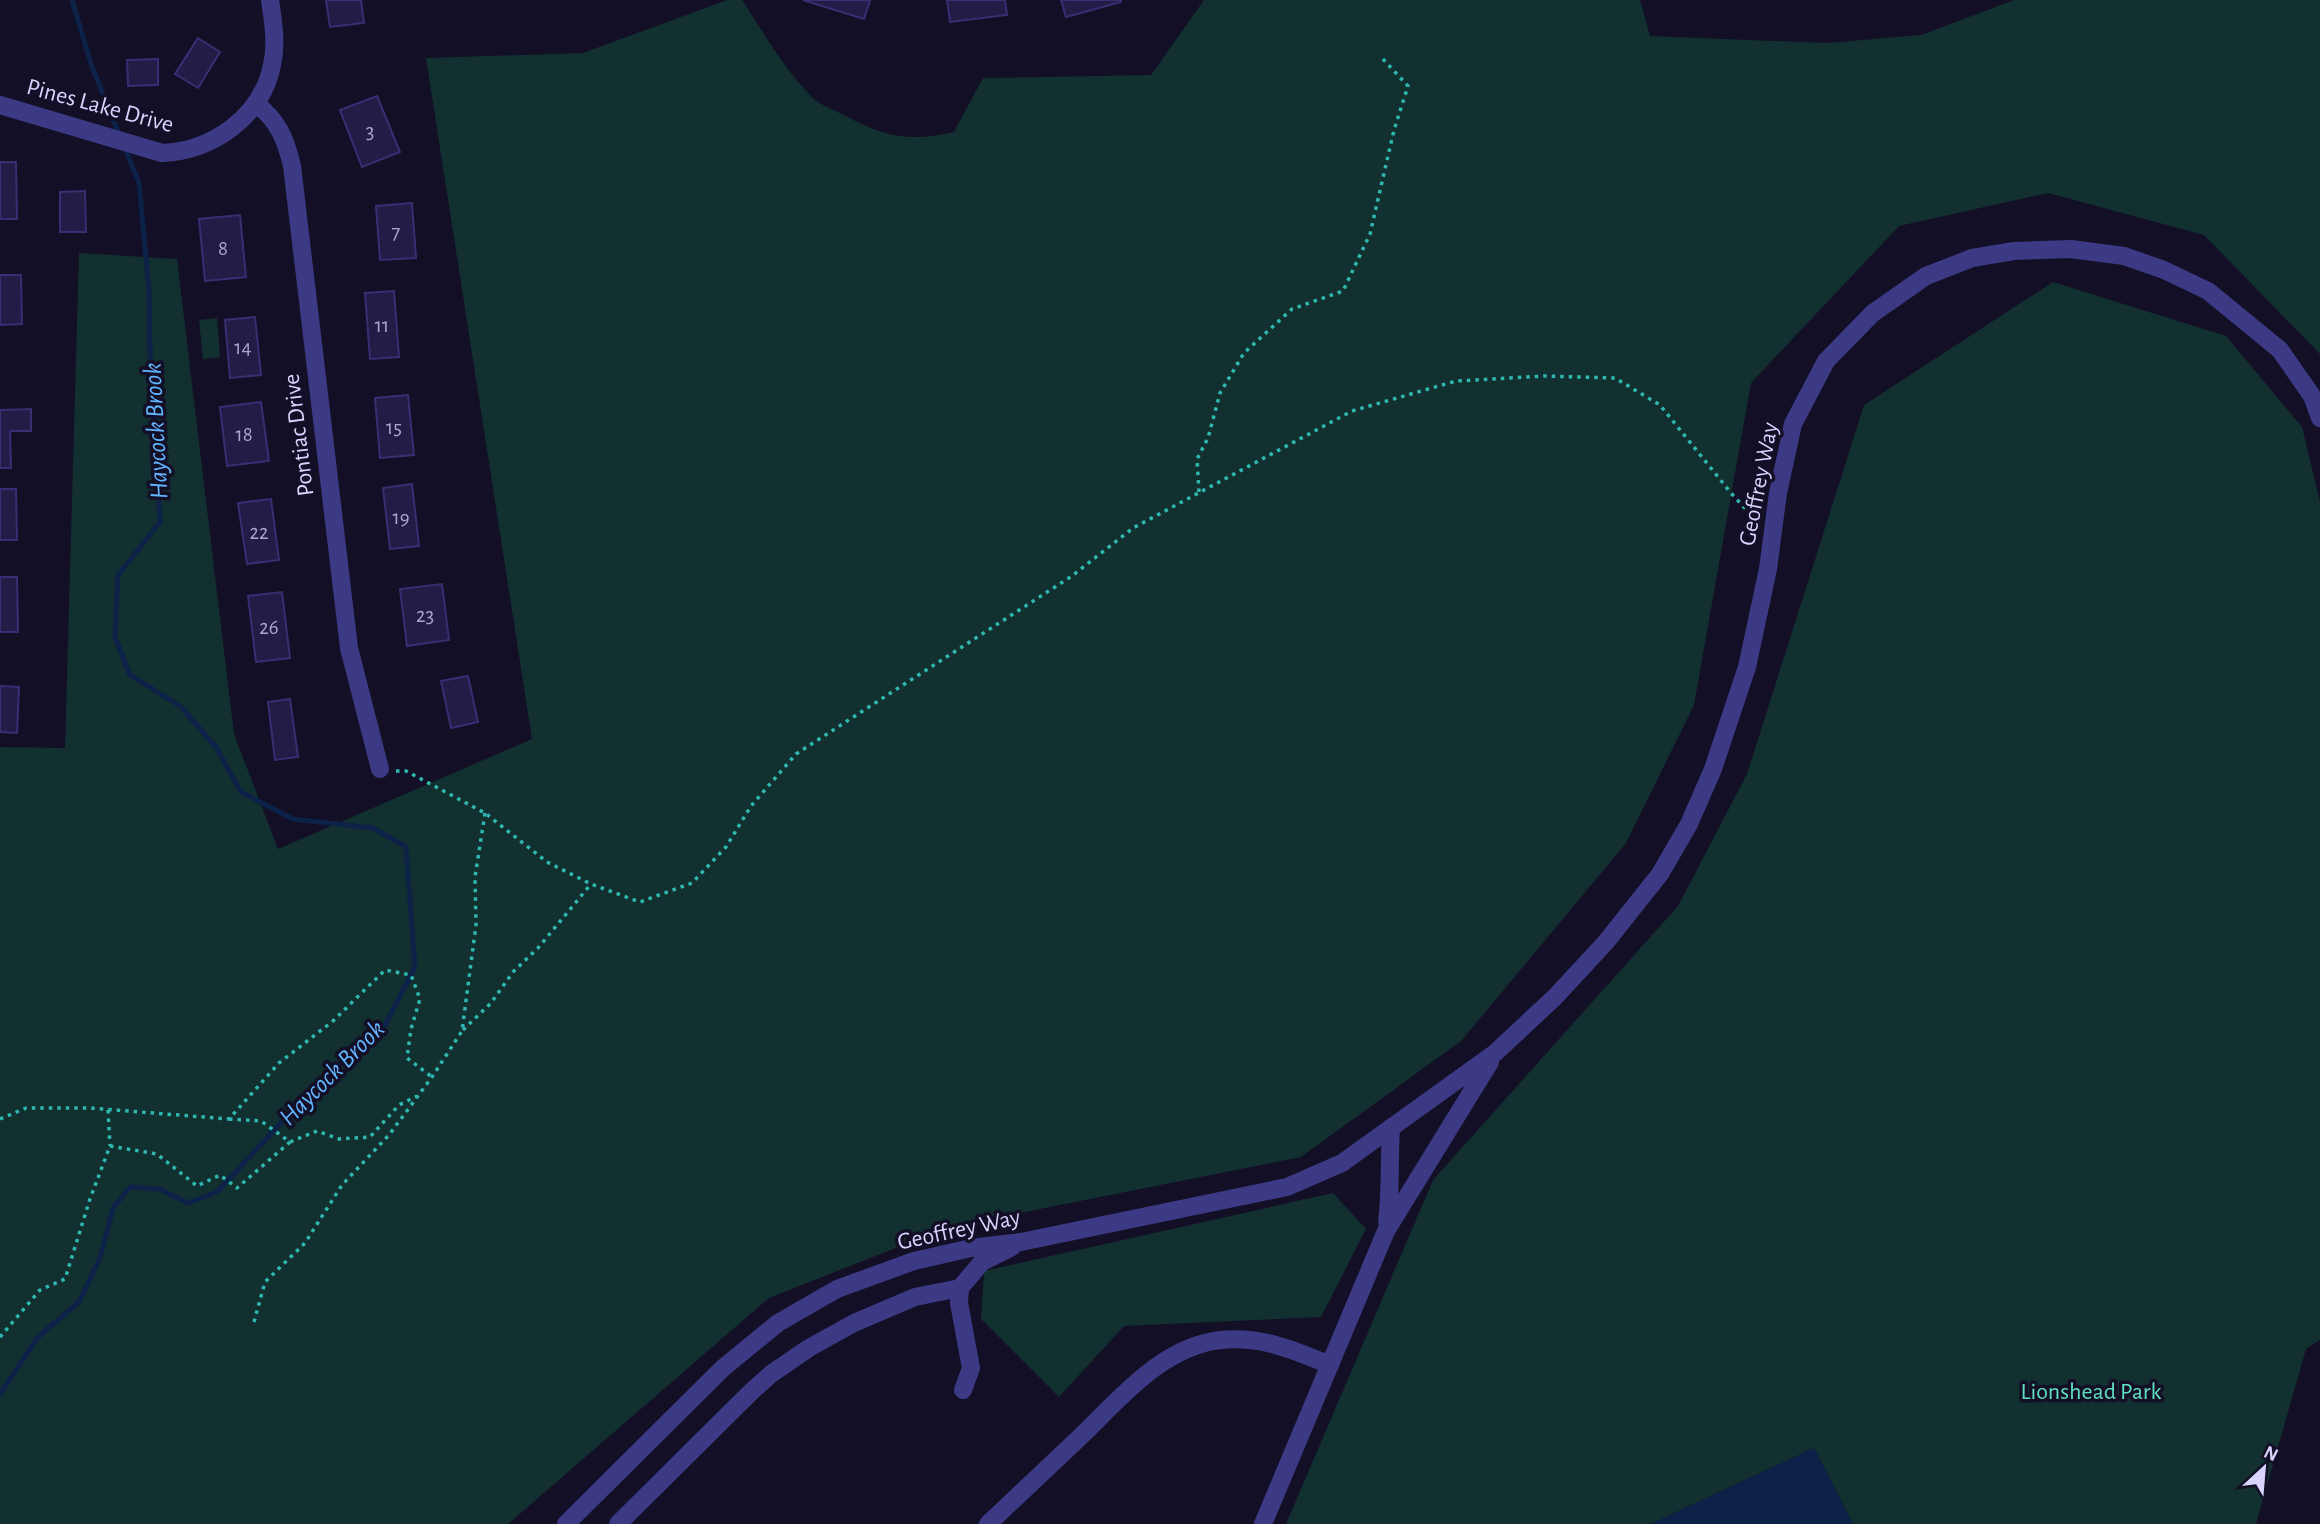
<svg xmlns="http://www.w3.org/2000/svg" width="2320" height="1524" viewBox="0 0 2320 1524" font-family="'Alegreya Sans',sans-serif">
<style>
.green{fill:#12302f}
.water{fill:#0c2248}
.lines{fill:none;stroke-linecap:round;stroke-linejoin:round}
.stream{stroke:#0c2248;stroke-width:5}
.building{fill:#241b47;stroke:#3b2d73;stroke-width:2}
.path{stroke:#2fb8b0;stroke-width:3.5;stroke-dasharray:3.5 5;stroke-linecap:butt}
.minor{stroke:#3d3a85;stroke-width:18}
.labels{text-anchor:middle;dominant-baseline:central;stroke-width:7;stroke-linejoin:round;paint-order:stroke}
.number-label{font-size:21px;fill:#aca6d1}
.street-label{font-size:24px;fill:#d9d4ff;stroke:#130f26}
.park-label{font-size:24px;fill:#5fe0c0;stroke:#130f26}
.water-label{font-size:26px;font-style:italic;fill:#62b6ff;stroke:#130f26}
</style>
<rect width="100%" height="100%" fill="#130f26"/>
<g class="green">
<path d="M727,0H742C764,33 784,69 812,97C819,104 831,109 840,113C882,136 907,143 954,132L983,78L1151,75L1204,0H1640L1650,36L1827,43L1921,35L2014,0H2320V354L2204,235L2048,193L1899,226L1751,383L1694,705L1626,843L1461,1041L1301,1157L949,1227L769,1298L508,1524H0V747L65,748L79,253L177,259L234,734L278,849L532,739L426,58L583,53Z"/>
<path d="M2053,282L2226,336L2302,427L2320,502V1340L2306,1349L2256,1524H1853L1814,1448L1651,1524H1286L1433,1180L1678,906L1747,774L1864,405Z"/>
<path d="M217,318L220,357L203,359L199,320Z"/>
<path d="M1333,1193L1366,1229L1321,1317L1124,1326L1059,1397L981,1319L984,1271Z"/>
</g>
<path class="water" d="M1814,1448L1853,1524H1651Z"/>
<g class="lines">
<g class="stream">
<path d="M72,0L91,64L120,137"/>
<path d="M0,1394L38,1337L79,1302L100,1258L113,1208L130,1187L159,1189L188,1203L217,1192L315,1086L385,1025L415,967L406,847L373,828L293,819L241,792L216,747L180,706L130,675L115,637L118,575L160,522L150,347L149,290L139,183L124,146"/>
</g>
</g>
<g class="building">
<path d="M326,0H361L364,23L330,27Z"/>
<path d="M803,0H870L864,19Z"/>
<path d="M947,0H1005L1007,15L950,22Z"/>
<path d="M1061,0H1121V2L1066,17Z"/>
<path d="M198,38L220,52L198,88L175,74Z"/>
<path d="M158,59V85L128,86L127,60Z"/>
<path d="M377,96L400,152L362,167L340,110Z"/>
<path d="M0,162H16L17,219H0Z"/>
<path d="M85,191L86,232H60V192Z"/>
<path d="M412,203L416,258L380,260L376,206Z"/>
<path d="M240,215L246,277L205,281L199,219Z"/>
<path d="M0,275H21L22,324L0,325Z"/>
<path d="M394,291L399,357L370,359L365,293Z"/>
<path d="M255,317L261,375L230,378L225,320Z"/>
<path d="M408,395L414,455L380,458L375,398Z"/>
<path d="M261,402L269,461L227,466L220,407Z"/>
<path d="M31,409V431H10L11,468H0V410Z"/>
<path d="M412,484L419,546L390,549L383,488Z"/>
<path d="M0,489H16L17,540H0Z"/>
<path d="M271,499L279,560L247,564L238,503Z"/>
<path d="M0,577H17L18,632H0Z"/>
<path d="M442,584L449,640L407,646L400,589Z"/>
<path d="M282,592L290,658L256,662L248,596Z"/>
<path d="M468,676L478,722L451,728L441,681Z"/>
<path d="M0,686L19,687L17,733L0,732Z"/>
<path d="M290,699L298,757L275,760L268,702Z"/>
</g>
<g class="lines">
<g class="path">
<path d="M1199,492L1197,459L1208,438L1220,393L1244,353L1292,309L1343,291L1370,234L1394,130L1408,86L1382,58"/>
<path d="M396,771H406L485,813L547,862L591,884L640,902L692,883L726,847L751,806L796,754L1072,576L1133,528L1352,411L1456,381L1545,376L1615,378L1660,405L1731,493L1751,515L1759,517"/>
<path d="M463,1030L491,1003L513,972L538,948L591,884"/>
<path d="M108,1110L110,1146"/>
<path d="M0,1119L26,1108H90L229,1119L279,1063L333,1021L385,970L411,975L420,999L411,1029L407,1058L432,1077"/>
<path d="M229,1119L261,1121L290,1142L317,1131L339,1139L370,1137L399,1105L417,1096"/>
<path d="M254,1322L265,1282L305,1243L342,1185L389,1135L432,1077L462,1031L476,925L475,877L485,813"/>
<path d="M0,1337L40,1290L65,1279L90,1199L110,1146L157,1154L197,1186L220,1175L237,1188L290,1142"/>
</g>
<g class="minor">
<path d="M256,104C278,120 286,140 292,166L349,648L380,769"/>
<path d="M0,105L162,153C213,151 262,116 272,65C277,43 273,21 270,0"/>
<path d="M1387,1222C1391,1191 1389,1160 1391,1128"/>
<path d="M963,1390L971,1368L959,1303L960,1288L982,1262L1012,1247"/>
<path d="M566,1524L723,1368L778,1323L837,1289L914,1261L971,1248L1021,1242L1287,1187L1342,1163L1495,1053L1555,997L1606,942L1660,874L1689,824L1713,769L1747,667L1768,569L1778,493L1793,424L1826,361L1873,313L1926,276L1972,258L2014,251L2071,249L2124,256L2164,270L2208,291L2280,350L2312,396L2320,418"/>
<path d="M618,1524L752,1391L771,1374L809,1348L854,1323L915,1297L960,1288"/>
<path d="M988,1524C1018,1496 1048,1467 1078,1439C1119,1400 1162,1346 1221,1340C1261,1336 1294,1350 1330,1365"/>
<path d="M1263,1524L1386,1231L1490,1062"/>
</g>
</g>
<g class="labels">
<g class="number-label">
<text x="370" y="131">3</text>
<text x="396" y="232">7</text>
<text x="223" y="248">8</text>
<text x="382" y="325">11</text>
<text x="243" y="347">14</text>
<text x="394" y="427">15</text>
<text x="244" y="434">18</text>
<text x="401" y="517">19</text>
<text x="259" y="532">22</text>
<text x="425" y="615">23</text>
<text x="269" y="627">26</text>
</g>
<g class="street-label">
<text transform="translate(100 106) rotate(15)">Pines Lake Drive</text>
<text transform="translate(299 435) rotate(-97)">Pontiac Drive</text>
<text transform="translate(1759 484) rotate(-79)">Geoffrey Way</text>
<text transform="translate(959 1230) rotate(-12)">Geoffrey Way</text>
</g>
<g class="park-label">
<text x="2091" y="1392">Lionshead Park</text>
</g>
<g class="water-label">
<text transform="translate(156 431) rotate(-93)">Haycock Brook</text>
<text transform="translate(332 1073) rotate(-45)">Haycock Brook</text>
</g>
</g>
<g transform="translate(2264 1468) rotate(26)" stroke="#130f26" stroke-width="5" paint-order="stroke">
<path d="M0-5L12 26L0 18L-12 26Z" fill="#d9d4ff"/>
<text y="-10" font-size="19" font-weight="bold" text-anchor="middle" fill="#d9d4ff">N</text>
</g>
</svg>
